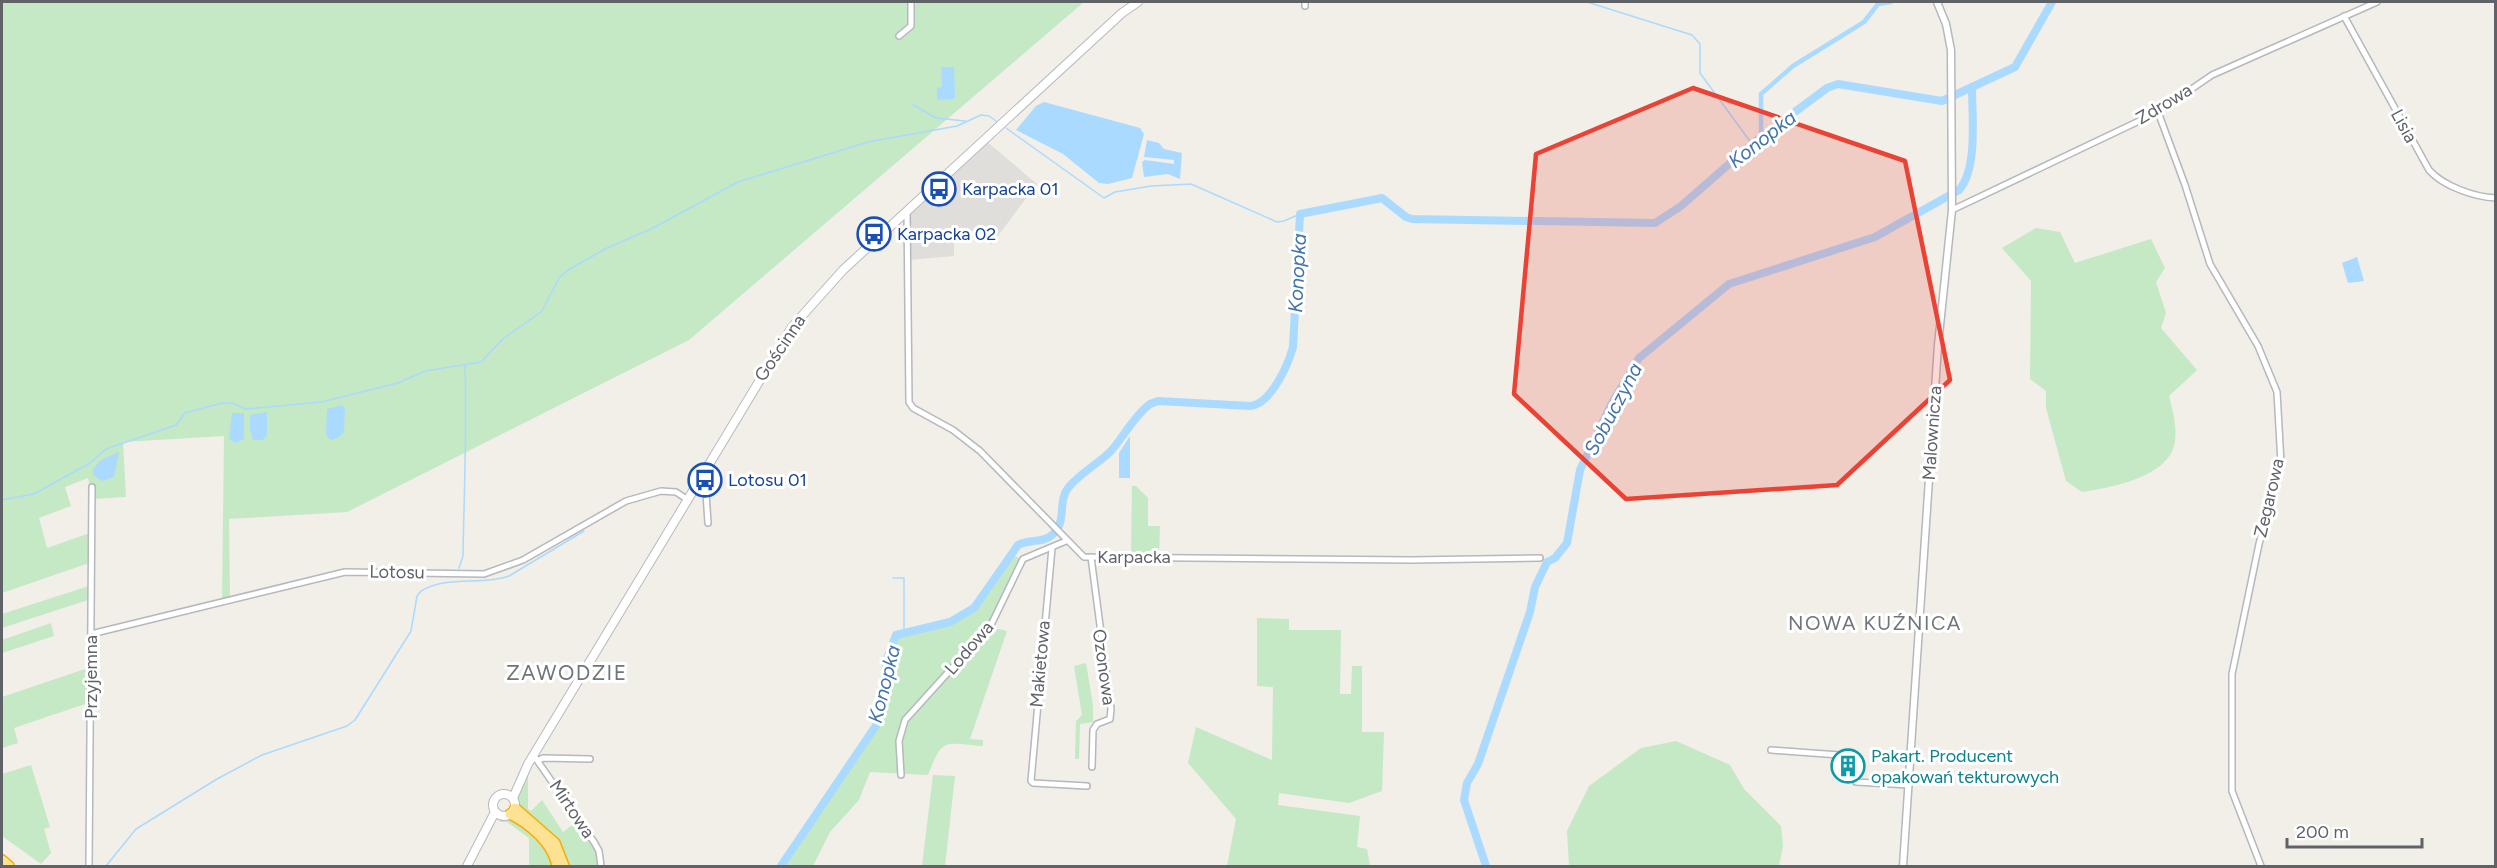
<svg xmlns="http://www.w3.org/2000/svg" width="2497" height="868" viewBox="0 0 2497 868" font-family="Figtree,sans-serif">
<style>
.industrial{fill:#e0deda}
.green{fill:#c5e8c5}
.water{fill:#aadaff}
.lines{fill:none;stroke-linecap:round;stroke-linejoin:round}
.stream{stroke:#aadaff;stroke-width:1.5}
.canal{stroke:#aadaff;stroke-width:4.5}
.river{stroke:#aadaff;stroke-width:8}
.minor-casing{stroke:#b5b8bc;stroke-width:8}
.tertiary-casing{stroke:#b5b8bc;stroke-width:9}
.secondary-casing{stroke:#b6babf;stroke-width:10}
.motorway-casing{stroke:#f9ab00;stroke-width:12}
.minor{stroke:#fff;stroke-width:5}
.tertiary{stroke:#fff;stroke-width:6}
.secondary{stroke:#fff;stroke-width:8}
.motorway{stroke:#fde293;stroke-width:9}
.marked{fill:#ea4335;fill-opacity:0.2;stroke:#ea4335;stroke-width:4.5;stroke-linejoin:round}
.labels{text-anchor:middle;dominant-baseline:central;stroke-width:6;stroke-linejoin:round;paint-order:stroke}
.street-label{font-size:18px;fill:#5f6368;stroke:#fff}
.transit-label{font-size:18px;fill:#164399;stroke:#fff;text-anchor:start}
.culture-label{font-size:18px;fill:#0d838f;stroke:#fff;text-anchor:start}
.water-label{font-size:20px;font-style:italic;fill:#4174aa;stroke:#fff}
.neighbourhood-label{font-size:20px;letter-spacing:1.5px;fill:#70757a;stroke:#fff}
.quarter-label{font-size:21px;letter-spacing:1.5px;fill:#70757a;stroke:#fff}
</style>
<rect width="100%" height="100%" fill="#f1efe8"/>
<path class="industrial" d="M985,140L1037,184L991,245L978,231L954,232V256L909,260L907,211Z"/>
<g class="green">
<path d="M2,2H1084L689,340L347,512L229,519L230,598L222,601L224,436L123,442L126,497L93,499L88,478L65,487L71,506L39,518L47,548L93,532L92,562L2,593Z"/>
<path d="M2036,228L2060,232L2075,263L2151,239L2165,268L2156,282L2166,313L2161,328L2197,370L2169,396C2173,412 2178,429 2174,446C2165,478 2109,488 2082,492L2066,481L2046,408V391L2030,379L2031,281L2002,248Z"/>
<path d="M1132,486H1136L1148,498V526H1160L1159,555H1131Z"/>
<path d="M1013,555L1021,559L990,627L1007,631L970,739L983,740V746C943,743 943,737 928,775L870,772L859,800L830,832L813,866H783L880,724L889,657L894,640L900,635L941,627L968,616Z"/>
<path d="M92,585L91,599L2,628V614Z"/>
<path d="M1257,618L1289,619V630H1341L1340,694H1351L1352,666H1362V732H1384L1382,791L1349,803L1279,793L1278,805L1360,816L1357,847L1367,849L1370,866H1399H1227L1236,819L1188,763L1196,727L1272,760L1273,687L1257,686Z"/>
<path d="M51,623L54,636L2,653V640Z"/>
<path d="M1086,663L1093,705V722L1080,724L1079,759H1075L1076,721L1082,715L1074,666Z"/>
<path d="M91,667V702L14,728L18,743L2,748V697Z"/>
<path d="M1676,741L1730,765L1744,789L1781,826L1783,846L1779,866H1569L1567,831L1589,786L1641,748Z"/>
<path d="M31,765L50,827L44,829L51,853L41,864L44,866L2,836V774Z"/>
<path d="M528,771V809L531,811L542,800L563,832L579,820L596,849L599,866H566L518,806L516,797Z"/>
<path d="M933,775L955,776L945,866H922Z"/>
<path d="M512,818C531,833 547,843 554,866H529V838L507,822H499L502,819Z"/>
</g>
<g class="water">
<path d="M941,67H954L955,99L937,100V88L942,87Z"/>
<path d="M1044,102L1140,128L1144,134L1132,178L1108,184L1099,183L1063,154L1016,130L1036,106Z"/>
<path d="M1147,140L1159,143L1164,149L1182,153L1180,179L1168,174L1144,177L1142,162L1145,160L1174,164V160L1144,157Z"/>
<path d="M2357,257L2364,281L2348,283L2342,263Z"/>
<path d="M342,405L345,408L344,432L338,438L330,440L326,434L327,409Z"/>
<path d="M267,412V435L263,440H253L250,431V415Z"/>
<path d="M232,413H244V439L236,443L229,439Z"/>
<path d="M1130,436V478H1119V453Z"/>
<path d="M119,452L114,477L102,481L93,475V469L101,460Z"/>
</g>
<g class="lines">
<g class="stream">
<path d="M1587,2L1692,35L1700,44V73L1752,144"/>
<path d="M912,104L936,118L965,121"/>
<path d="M1006,128L1104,198L1115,192L1151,186L1191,184L1277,222L1284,221L1300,214"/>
<path d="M2,500L34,494L90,463L106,449L176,425L185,413L222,403H232L245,409L321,402L398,383L425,371L481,362L503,339L542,311L559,278L568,270L607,248L651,229L738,182L868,142L957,126L981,115L989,116L996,121"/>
<path d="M459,568L463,556C464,492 467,430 465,366"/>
<path d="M893,578H904V632"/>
<path d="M106,866L136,829L217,779L262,755L347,726L355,720L411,631L417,596L421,591C448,575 481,586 509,576L584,531"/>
</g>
<path class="canal" d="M1761,137V94L1793,66L1864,22L1878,4L1891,2"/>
<g class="river">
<path d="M781,866L877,724L887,659L896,635L950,622L974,608L1018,545C1028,539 1044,543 1052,535C1068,521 1057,502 1068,488C1080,473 1098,464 1111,451C1124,436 1134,416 1150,404L1158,401L1250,406C1271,404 1288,365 1293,347L1300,214L1382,198L1406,217L1412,219L1655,223L1681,206L1752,144L1827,88L1838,84L1942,101L2015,67L2052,2"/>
<path d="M1486,866L1464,800L1467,783L1478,764L1530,612L1535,587L1547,562L1555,558L1567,543L1580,470L1612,403L1639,358L1729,284L1875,237L1959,190C1978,169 1972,115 1972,87"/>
</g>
<defs>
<g id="minor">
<path d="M1305,2V6"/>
<path d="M2344,16L2429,170C2443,186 2474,197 2496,198"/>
<path d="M899,36L911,26V2"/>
<path d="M2158,112L2185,185L2210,264L2258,346L2277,392L2281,463L2259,544L2232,674V791L2261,866"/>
<path d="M1952,210L2158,112L2212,75L2377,2"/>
<path d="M907,211L909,402L913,408L953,430L980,451L1084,557L1411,560L1540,558"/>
<path d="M698,483L706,493L708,523"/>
<path d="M1052,548L1031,781L1033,783L1087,786"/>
<path d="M1091,557L1111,709L1110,719L1097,724L1093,730L1092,767"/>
<path d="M91,634L345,572L484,574L523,560L626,501L661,491L676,492L688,500"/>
<path d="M1771,750L1853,756L1857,761L1856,782L1909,785"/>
<path d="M534,756L594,842L599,851L601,866"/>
<path d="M539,760L543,758L590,759"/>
<path d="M901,775L899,741L905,720L991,625L1023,559L1066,541"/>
<path d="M89,866L92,487"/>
</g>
<path id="tertiary" d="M1903,866L1938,345L1952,210L1951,50L1946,24L1937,2"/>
<g id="secondary">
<circle cx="504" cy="805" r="11"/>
<path d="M513,798L528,764L792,327L843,270L1122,13L1138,2"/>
<path d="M467,866L495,812"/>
</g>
<g id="motorway">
<path d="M515,808L555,843L564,866"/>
<path d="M510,814C530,824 553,843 557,866"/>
<path d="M2,860L9,866"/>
</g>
</defs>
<use href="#minor" class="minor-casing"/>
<use href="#tertiary" class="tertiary-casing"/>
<use href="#secondary" class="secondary-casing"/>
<use href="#motorway" class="motorway-casing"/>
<use href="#minor" class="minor"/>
<use href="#tertiary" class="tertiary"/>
<use href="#secondary" class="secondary"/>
<use href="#motorway" class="motorway"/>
</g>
<path class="marked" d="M1693,88L1905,161L1950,380L1837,485L1626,499L1514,394L1536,154Z"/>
<defs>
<symbol id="bus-ring" viewBox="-11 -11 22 22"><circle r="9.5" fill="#fff" stroke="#1a4fb4" stroke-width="1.5"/><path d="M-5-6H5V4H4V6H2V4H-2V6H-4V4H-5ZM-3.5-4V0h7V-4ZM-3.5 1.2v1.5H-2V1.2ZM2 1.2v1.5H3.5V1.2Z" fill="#1a4fb4"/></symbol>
<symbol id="building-ring" viewBox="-11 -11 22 22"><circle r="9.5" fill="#fff" stroke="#0f9aa8" stroke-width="1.5"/><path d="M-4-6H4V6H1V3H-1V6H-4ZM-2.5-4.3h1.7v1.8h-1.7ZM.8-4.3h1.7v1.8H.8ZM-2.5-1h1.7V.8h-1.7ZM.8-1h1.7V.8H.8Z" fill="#0f9aa8"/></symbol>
</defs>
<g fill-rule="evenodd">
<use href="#bus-ring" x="920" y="170" width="38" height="38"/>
<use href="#bus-ring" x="855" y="215" width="38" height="38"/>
<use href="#bus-ring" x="686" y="461" width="38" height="38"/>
<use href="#building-ring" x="1829" y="747" width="38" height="38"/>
</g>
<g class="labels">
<g class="street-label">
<text transform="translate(2164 104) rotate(-31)">Zdrowa</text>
<text transform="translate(2404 126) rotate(61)">Lisia</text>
<text transform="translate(780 348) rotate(-56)">Gościnna</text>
<text transform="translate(1932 433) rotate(-86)">Malownicza</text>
<text transform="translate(2269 498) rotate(-77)">Zegarowa</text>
<text x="1134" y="557">Karpacka</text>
<text transform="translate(397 572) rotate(1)">Lotosu</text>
<text transform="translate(969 648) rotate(-49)">Lodowa</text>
<text transform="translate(1040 664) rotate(-85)">Makietowa</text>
<text transform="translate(1104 667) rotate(82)">Ozonowa</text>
<text transform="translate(91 677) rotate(-90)">Przyjemna</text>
<text transform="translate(572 809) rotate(56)">Mirtowa</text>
</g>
<g class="transit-label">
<text x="962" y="189">Karpacka 01</text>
<text x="897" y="234">Karpacka 02</text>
<text x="728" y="480">Lotosu 01</text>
</g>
<g class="culture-label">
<text x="1871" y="756">Pakart. Producent<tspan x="1871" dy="21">opakowań tekturowych</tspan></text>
</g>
<g class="water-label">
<text transform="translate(1762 139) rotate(-38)">Konopka</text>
<text transform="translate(1297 273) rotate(-87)">Konopka</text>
<text transform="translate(1613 409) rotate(-62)">Sobuczyna</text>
<text transform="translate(884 684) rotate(-76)">Konopka</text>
</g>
<g class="neighbourhood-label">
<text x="1875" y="623">NOWA KUŹNICA</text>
</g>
<g class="quarter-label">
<text x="567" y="672">ZAWODZIE</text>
</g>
</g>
<rect width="2497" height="868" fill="none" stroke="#5f6368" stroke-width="6"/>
<path d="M2287 838v9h135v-9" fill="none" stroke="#5f6368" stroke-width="3"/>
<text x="2296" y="838" font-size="18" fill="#5f6368" stroke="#ffffff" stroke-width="4.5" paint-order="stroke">200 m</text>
</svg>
